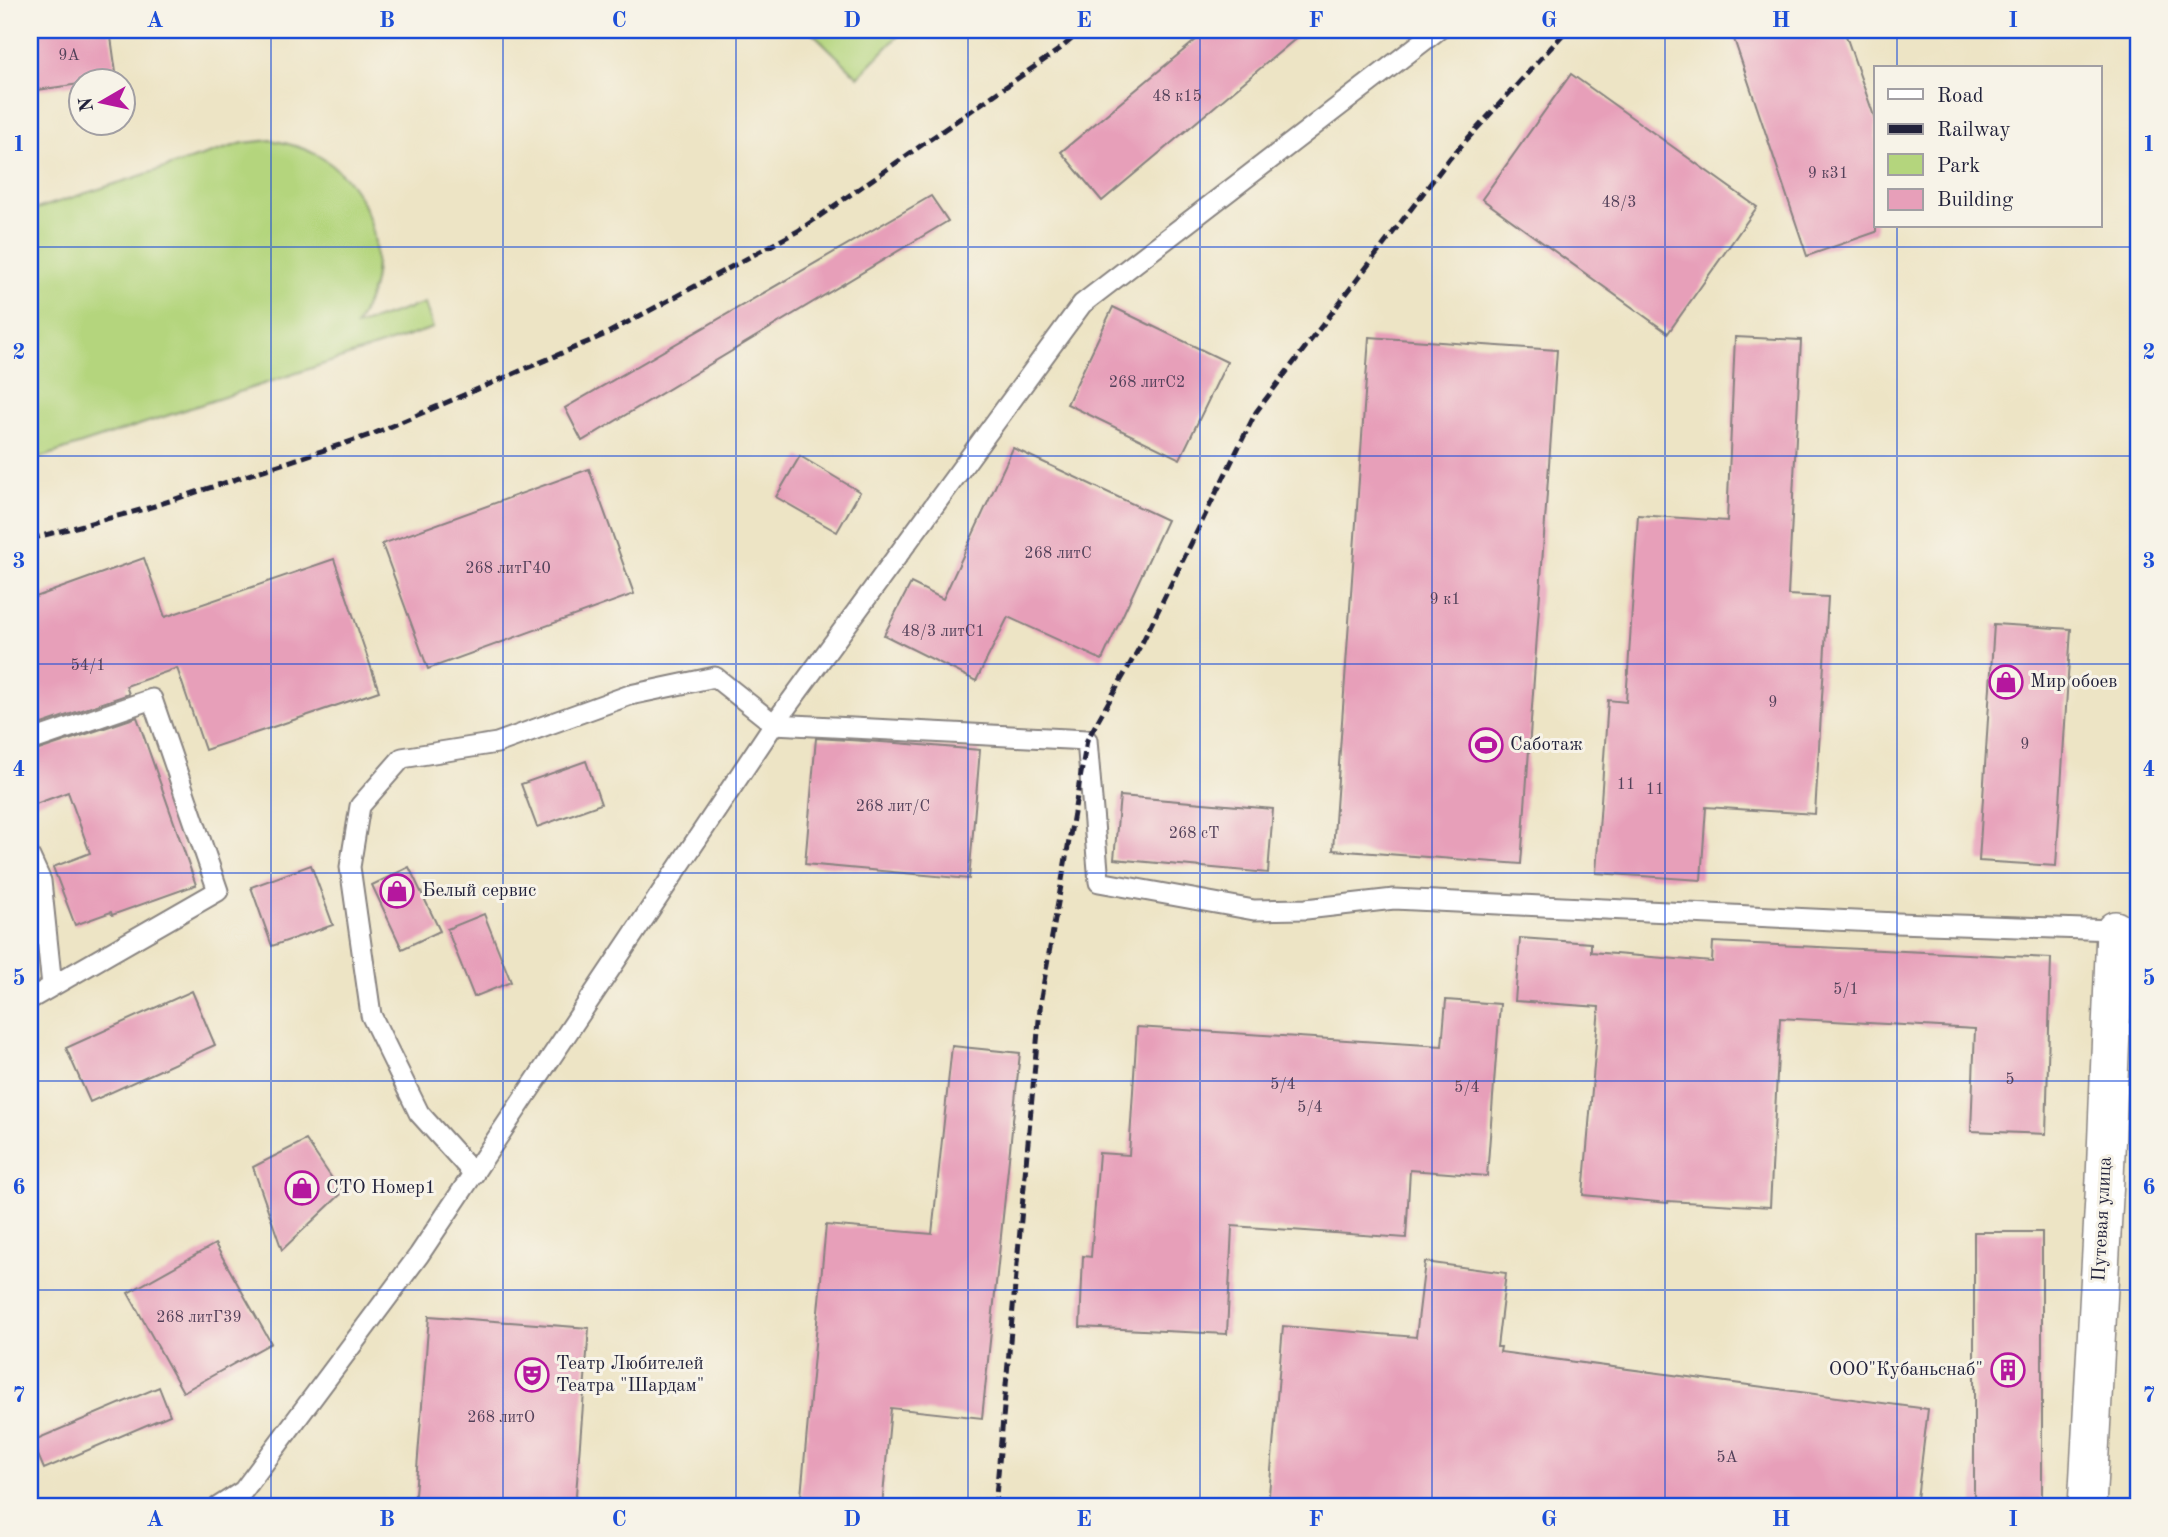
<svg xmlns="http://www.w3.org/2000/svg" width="2168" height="1537" viewBox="0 0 2168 1537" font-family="'Old Standard TT',serif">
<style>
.green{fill:#b4d57d;stroke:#6b7c5c;stroke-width:2}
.building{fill:#e79fb9}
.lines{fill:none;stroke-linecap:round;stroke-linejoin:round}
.lane-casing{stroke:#888380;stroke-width:23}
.street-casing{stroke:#888380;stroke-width:40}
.lane{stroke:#fff;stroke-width:19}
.street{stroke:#fff;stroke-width:37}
.rail{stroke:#22223b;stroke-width:5;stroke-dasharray:10 5;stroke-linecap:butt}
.grid{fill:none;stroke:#1d4ed8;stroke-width:2;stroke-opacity:0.55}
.labels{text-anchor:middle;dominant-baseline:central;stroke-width:6;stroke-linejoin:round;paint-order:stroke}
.number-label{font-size:16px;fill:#53415a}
.poi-label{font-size:19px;fill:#22223b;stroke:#f7f3e8;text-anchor:start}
.street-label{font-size:19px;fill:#22223b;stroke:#f7f3e8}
.neatline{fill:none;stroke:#1d4ed8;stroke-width:2.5}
.grid-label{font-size:23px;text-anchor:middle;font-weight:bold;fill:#1d4ed8}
</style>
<rect width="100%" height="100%" fill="#f7f3e8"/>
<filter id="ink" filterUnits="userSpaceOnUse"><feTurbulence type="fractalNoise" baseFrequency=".0143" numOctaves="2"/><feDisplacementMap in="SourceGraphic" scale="14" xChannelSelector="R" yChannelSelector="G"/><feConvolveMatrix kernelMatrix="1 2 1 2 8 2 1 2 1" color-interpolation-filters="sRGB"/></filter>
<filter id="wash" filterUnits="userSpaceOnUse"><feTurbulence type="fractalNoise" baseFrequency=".00686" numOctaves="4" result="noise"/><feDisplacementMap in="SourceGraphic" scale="28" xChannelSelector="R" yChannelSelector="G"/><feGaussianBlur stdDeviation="1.57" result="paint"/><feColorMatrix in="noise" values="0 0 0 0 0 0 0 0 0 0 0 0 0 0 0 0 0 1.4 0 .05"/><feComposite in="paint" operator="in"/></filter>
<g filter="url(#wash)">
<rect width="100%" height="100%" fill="#ede4c5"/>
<g class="green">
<path d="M816,30H904L858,77L813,33Z"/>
<path d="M271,140C287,143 303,147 317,155C361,180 383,232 374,281C371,298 363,311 356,326L425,303L433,328L30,461V211L243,143Z"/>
</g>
<g id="blocks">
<g class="building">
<path d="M30,30H110L117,80H80V84L30,91Z"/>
<path d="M1208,30H1306L1102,201L1061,152Z"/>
<path d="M1731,30H1844L1876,122V232L1807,256Z"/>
<path d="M1571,74L1757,207L1668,333L1482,199Z"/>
<path d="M931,196L948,221L582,441L565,408Z"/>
<path d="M1113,307L1227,362L1180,459L1067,404Z"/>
<path d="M1369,337L1557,350L1521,864L1333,850Z"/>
<path d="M1735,337L1801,340L1788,595L1828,597L1815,814L1706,807L1701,880L1596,873L1608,700L1626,702L1638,515L1727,521Z"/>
<path d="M1013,448L1167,520L1102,660L1008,617L976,681L884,635L911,583L943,599Z"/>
<path d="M800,456L860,492L837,532L776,497Z"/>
<path d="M589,469L634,594L428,669L382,544Z"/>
<path d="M144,558L165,617L334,559L379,691L205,750L177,668L126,686L129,694L30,728V599Z"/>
<path d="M1994,624L2071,629L2056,866L1979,861Z"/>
<path d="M137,717L196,885L112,915L111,912L75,925L53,867L90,853L68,792L30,806V753Z"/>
<path d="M816,738L897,743L980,750L969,879L805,864Z"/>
<path d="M586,761L601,804L537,827L521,784Z"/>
<path d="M1120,796L1273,809L1268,873L1114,859Z"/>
<path d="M311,865L333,925L272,946L251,887Z"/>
<path d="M409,867L440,931L402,949L372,885Z"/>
<path d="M484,914L511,982L474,997L447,929Z"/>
<path d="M1520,938L1591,943V952L1712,962L1713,942L2051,958L2046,1134L1971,1131L1975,1029L1780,1018L1770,1207L1668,1201V1203L1583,1195L1599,1007L1515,1001Z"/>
<path d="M192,991L215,1045L90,1102L66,1048Z"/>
<path d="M1446,1000L1500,1004L1487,1176L1410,1170L1406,1238L1232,1226L1227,1334L1080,1327L1083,1256L1091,1257L1099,1153L1129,1155L1137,1027L1442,1046Z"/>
<path d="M952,1046L1020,1053L982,1418L891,1408L882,1507H800L826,1225L932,1234Z"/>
<path d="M306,1140L342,1193L282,1250L253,1167Z"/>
<rect x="1974" y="1232" width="68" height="275"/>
<path d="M215,1244L271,1343L183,1392L128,1293Z"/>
<path d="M1425,1262L1506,1273L1497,1347H1501L1500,1352L1928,1409L1916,1507H1268L1283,1326L1416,1337Z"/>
<path d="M429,1316L589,1328L575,1507H414Z"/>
<path d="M159,1387L170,1415L44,1469L32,1441Z"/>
</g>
</g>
</g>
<g filter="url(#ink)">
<use href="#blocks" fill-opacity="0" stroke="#888380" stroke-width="2"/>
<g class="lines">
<defs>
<g id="lane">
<path d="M30,741L152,699L218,891L30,999"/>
<path d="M30,857L41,881L52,986"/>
<path d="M474,1174L419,1113L371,1015L350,867L360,806L402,758L497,743L630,695L715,677L774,724L1087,740L1099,882L1254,910L1306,909L1394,899L1897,923L2115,930"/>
<path d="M218,1507L243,1491L419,1255L774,724L1082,304L1438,30"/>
</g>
<path id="street" d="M2087,1507L2105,1179L2115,930"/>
</defs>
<use href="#lane" class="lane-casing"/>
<use href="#street" class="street-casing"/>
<use href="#lane" class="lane"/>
<use href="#street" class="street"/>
<g class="rail">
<path d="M30,539L148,508L373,434L604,335L798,231L1060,49L1082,30"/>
<path d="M995,1507L1041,998L1087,740L1142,643L1256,412L1450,158L1567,30"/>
</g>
</g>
</g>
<path class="grid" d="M271,30V1507M503,30V1507M736,30V1507M968,30V1507M1200,30V1507M1432,30V1507M1665,30V1507M1897,30V68M1897,226V1507M30,247H2138M30,456H2138M30,664H2138M30,873H2138M30,1081H2138M30,1290H2138"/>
<defs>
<symbol id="shop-ring" viewBox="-11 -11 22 22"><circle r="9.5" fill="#f7f3e8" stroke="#b5179e" stroke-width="1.5"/><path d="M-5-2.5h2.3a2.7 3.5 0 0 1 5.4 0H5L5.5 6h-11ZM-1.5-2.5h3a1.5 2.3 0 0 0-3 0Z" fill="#b5179e"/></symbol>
<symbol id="stadium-ring" viewBox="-11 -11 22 22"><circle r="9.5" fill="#f7f3e8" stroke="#b5179e" stroke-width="1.5"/><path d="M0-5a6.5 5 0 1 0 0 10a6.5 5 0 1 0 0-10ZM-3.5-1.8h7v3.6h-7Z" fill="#b5179e"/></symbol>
<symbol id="building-ring" viewBox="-11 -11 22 22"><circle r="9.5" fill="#f7f3e8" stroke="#b5179e" stroke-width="1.5"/><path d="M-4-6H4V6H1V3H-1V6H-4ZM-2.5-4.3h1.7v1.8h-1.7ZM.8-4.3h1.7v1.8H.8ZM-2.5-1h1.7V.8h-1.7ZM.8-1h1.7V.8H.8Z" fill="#b5179e"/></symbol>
<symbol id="theatre-ring" viewBox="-11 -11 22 22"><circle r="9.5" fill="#f7f3e8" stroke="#b5179e" stroke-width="1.5"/><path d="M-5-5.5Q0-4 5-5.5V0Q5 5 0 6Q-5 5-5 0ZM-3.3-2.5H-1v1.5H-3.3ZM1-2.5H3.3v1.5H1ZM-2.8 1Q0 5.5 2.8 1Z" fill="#b5179e"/></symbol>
</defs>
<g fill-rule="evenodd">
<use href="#shop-ring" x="1987" y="663" width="38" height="38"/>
<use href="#stadium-ring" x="1467" y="726" width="38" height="38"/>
<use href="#shop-ring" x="378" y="872" width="38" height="38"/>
<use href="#shop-ring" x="283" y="1169" width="38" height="38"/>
<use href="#building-ring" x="1989" y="1351" width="38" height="38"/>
<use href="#theatre-ring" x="513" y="1356" width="38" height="38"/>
</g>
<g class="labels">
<g class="number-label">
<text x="69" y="56">9А</text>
<text x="1177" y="97">48 к15</text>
<text x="1828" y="174">9 к31</text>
<text x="1619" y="203">48/3</text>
<text x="1147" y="383">268 литС2</text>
<text x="1058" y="554">268 литС</text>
<text x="508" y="569">268 литГ40</text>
<text x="1445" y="600">9 к1</text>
<text x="943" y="632">48/3 литС1</text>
<text x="88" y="666">54/1</text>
<text x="1773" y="703">9</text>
<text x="2025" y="745">9</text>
<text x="1626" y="785">11</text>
<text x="1655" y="790">11</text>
<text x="893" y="807">268 лит/С</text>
<text x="1194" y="834">268 сТ</text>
<text x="1846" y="990">5/1</text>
<text x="2010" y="1080">5</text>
<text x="1283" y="1085">5/4</text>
<text x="1467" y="1088">5/4</text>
<text x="1310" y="1108">5/4</text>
<text x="199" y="1318">268 литГ39</text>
<text x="501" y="1418">268 литО</text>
<text x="1727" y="1458">5А</text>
</g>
<g class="poi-label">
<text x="2030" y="682">Мир обоев</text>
<text x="1510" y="745">Саботаж</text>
<text x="422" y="891">Белый сервис</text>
<text x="326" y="1188">СТО Номер1</text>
<text x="556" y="1364">Театр Любителей<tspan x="556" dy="22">Театра "Шардам"</tspan></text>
<text x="1983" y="1370" text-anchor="end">ООО"Кубаньснаб"</text>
</g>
<g class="street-label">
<text transform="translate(2103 1219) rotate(-87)">Путевая улица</text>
</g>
</g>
<rect width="2168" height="1537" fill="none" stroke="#f7f3e8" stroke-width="77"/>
<rect x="1874" y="66" width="228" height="161" fill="#f7f3e8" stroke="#a29fa3" stroke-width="2"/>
<rect x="1888" y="89" width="35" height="10" fill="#ffffff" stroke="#a29fa3" stroke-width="2"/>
<text x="1937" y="102" font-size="21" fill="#22223b">Road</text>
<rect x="1888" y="124" width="35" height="10" fill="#22223b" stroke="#a29fa3" stroke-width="2"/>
<text x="1937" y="136" font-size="21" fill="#22223b">Railway</text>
<rect x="1888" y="154" width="35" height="21" fill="#b4d57d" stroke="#a29fa3" stroke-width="2"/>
<text x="1937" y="172" font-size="21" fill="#22223b">Park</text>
<rect x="1888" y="189" width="35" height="21" fill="#e79fb9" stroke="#a29fa3" stroke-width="2"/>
<text x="1937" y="206" font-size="21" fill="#22223b">Building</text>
<g transform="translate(102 102) rotate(261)"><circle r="33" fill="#f7f3e8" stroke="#a29fa3" stroke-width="2"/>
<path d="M0-5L12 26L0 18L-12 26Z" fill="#b5179e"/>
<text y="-10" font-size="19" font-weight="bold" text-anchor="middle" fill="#22223b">N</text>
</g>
<rect x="38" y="38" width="2092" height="1460" class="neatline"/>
<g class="grid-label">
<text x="155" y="27">A</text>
<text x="387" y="27">B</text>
<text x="619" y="27">C</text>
<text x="852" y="27">D</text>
<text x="1084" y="27">E</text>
<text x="1316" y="27">F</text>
<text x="1549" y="27">G</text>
<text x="1781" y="27">H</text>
<text x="2013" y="27">I</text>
<text x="19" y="151">1</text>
<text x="2149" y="151">1</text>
<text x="19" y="359">2</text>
<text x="2149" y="359">2</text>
<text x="19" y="568">3</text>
<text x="2149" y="568">3</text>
<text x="19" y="776">4</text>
<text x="2149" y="776">4</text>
<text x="19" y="985">5</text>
<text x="2149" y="985">5</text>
<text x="19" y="1194">6</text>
<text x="2149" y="1194">6</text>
<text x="19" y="1402">7</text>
<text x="2149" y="1402">7</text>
<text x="155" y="1526">A</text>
<text x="387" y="1526">B</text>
<text x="619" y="1526">C</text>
<text x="852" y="1526">D</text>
<text x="1084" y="1526">E</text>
<text x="1316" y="1526">F</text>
<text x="1549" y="1526">G</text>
<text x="1781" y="1526">H</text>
<text x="2013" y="1526">I</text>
</g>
</svg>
